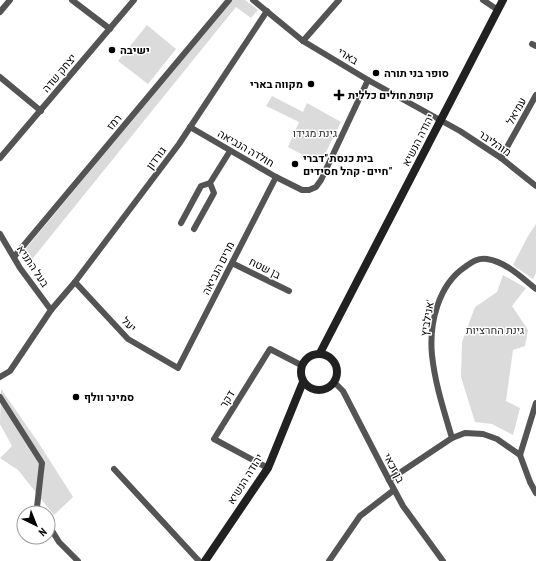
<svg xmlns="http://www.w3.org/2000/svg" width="536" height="561" viewBox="0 0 536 561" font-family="'PT Sans Narrow',Heebo,sans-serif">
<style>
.green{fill:#dbdbdb}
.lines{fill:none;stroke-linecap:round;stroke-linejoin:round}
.street{stroke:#545454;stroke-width:6}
.secondary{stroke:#212121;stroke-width:8}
.poi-dot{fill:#000;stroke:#fff;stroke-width:1.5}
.labels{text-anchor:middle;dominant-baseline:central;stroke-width:3;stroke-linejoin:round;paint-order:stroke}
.poi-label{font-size:11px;font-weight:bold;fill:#000;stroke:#fff;text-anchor:start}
.street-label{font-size:11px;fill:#000;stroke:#fff}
.park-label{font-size:11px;fill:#323232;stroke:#fff}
</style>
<rect width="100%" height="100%" fill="#fff"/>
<g class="green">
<path d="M232,0H245L258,10L251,18L236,7L29,263L23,252Z"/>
<path d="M147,25L176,49L148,84L118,61Z"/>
<path d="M272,96L303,112L307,103L341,122L320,164L288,147L299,122L266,106Z"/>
<path d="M536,224V273L533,279L513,265L528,236Z"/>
<path d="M503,275L526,288L512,306L528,330L525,346L513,350L506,401L520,408L513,435L492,424L475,422L461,377L462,342L475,307L497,292Z"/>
<path d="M1,389L38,442L73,497L54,515L18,470L0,458L12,446L0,424Z"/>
</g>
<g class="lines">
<g class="street">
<path d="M72,0L110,29"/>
<path d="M253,0L303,41L368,80L460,131L501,158L536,186"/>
<path d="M483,0L498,10"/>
<path d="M0,12L10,0"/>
<path d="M303,41L339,0"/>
<path d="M532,44L536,46"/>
<path d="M0,77L41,111"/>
<path d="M190,127L276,177L302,190H309L316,187L321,180L368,80"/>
<path d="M0,158L134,0"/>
<path d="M501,158L536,95"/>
<path d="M181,223L201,186L210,183"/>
<path d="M194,229L214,193L210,183L230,151"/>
<path d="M0,234L20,268L51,310"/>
<path d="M14,257L229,0"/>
<path d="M232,263L289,291"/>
<path d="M75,282L128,339L178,368L276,177"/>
<path d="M0,377L10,371L51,310L75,282L179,144L267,11"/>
<path d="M334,382L343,391L389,480L403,506L443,561"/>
<path d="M0,397L42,463L37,507L41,513"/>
<path d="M536,403L520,455L530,482L536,493"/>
<path d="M452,438C444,411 435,384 432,355C429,324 438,285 465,267C472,262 477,258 487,259C506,262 521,277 536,289"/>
<path d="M268,468L214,439L270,349L301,365"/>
<path d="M114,469L199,561"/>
<path d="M389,480L452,438L465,433L483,434L497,439L520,455"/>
<path d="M48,524L59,542L78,561"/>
<path d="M329,561L360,516L394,490"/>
</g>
<g class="secondary">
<path d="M320,353L503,0"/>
<circle cx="319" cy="372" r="18"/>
<path d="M205,561L268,468L303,382"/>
</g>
</g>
<g class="poi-dot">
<circle cx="112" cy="50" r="4"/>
<circle cx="376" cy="73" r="4"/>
<circle cx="311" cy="84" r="4"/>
<path d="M337 89h4v4h4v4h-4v4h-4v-4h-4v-4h4z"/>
<circle cx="295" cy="164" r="4"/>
<circle cx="76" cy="397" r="4"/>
</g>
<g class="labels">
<g class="poi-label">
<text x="120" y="50">ישיבה</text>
<text x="384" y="73">סופר בני תורה</text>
<text x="303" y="84" text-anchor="end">מקווה בארי</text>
<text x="348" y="95">קופת חולים כללית</text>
<text x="303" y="158">בית כנסת "דברי<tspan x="303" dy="13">חיים - קהל חסידים"</tspan></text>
<text x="84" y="397">סמינר וולף</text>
</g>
<g class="street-label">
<text transform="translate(348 56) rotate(31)">בארי</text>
<text transform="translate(59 73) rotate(-50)">יצחק שדה</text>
<text transform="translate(516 111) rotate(-61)">עמיאל</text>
<text transform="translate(114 122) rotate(-50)">רמז</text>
<text transform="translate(418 140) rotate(-63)">יהודה הנשיא</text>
<text transform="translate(495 143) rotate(34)">מוהליבר</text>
<text transform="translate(246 148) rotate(30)">חולדה הנביאה</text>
<text transform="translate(156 158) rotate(-53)">גורדון</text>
<text transform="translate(33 266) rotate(56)">בעל התניא</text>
<text transform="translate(218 268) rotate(-63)">מרים הנביאה</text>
<text transform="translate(265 268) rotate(27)">בן שטח</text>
<text transform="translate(427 318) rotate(-80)">אנילביץ'</text>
<text transform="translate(129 324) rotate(45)">יעל</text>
<text transform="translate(227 399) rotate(-58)">דקר</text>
<text transform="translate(394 468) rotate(62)">בן זכאי</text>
<text transform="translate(245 479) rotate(-58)">יהודה הנשיא</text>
</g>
<g class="park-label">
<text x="315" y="133">גינת מגידו</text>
<text x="495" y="330">גינת החרציות</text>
</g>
</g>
<g transform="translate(36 525) rotate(137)"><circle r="19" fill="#ffffff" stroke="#999999"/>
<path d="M0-3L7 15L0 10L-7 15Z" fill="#000000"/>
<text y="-6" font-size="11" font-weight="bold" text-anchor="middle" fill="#000000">N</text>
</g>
</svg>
